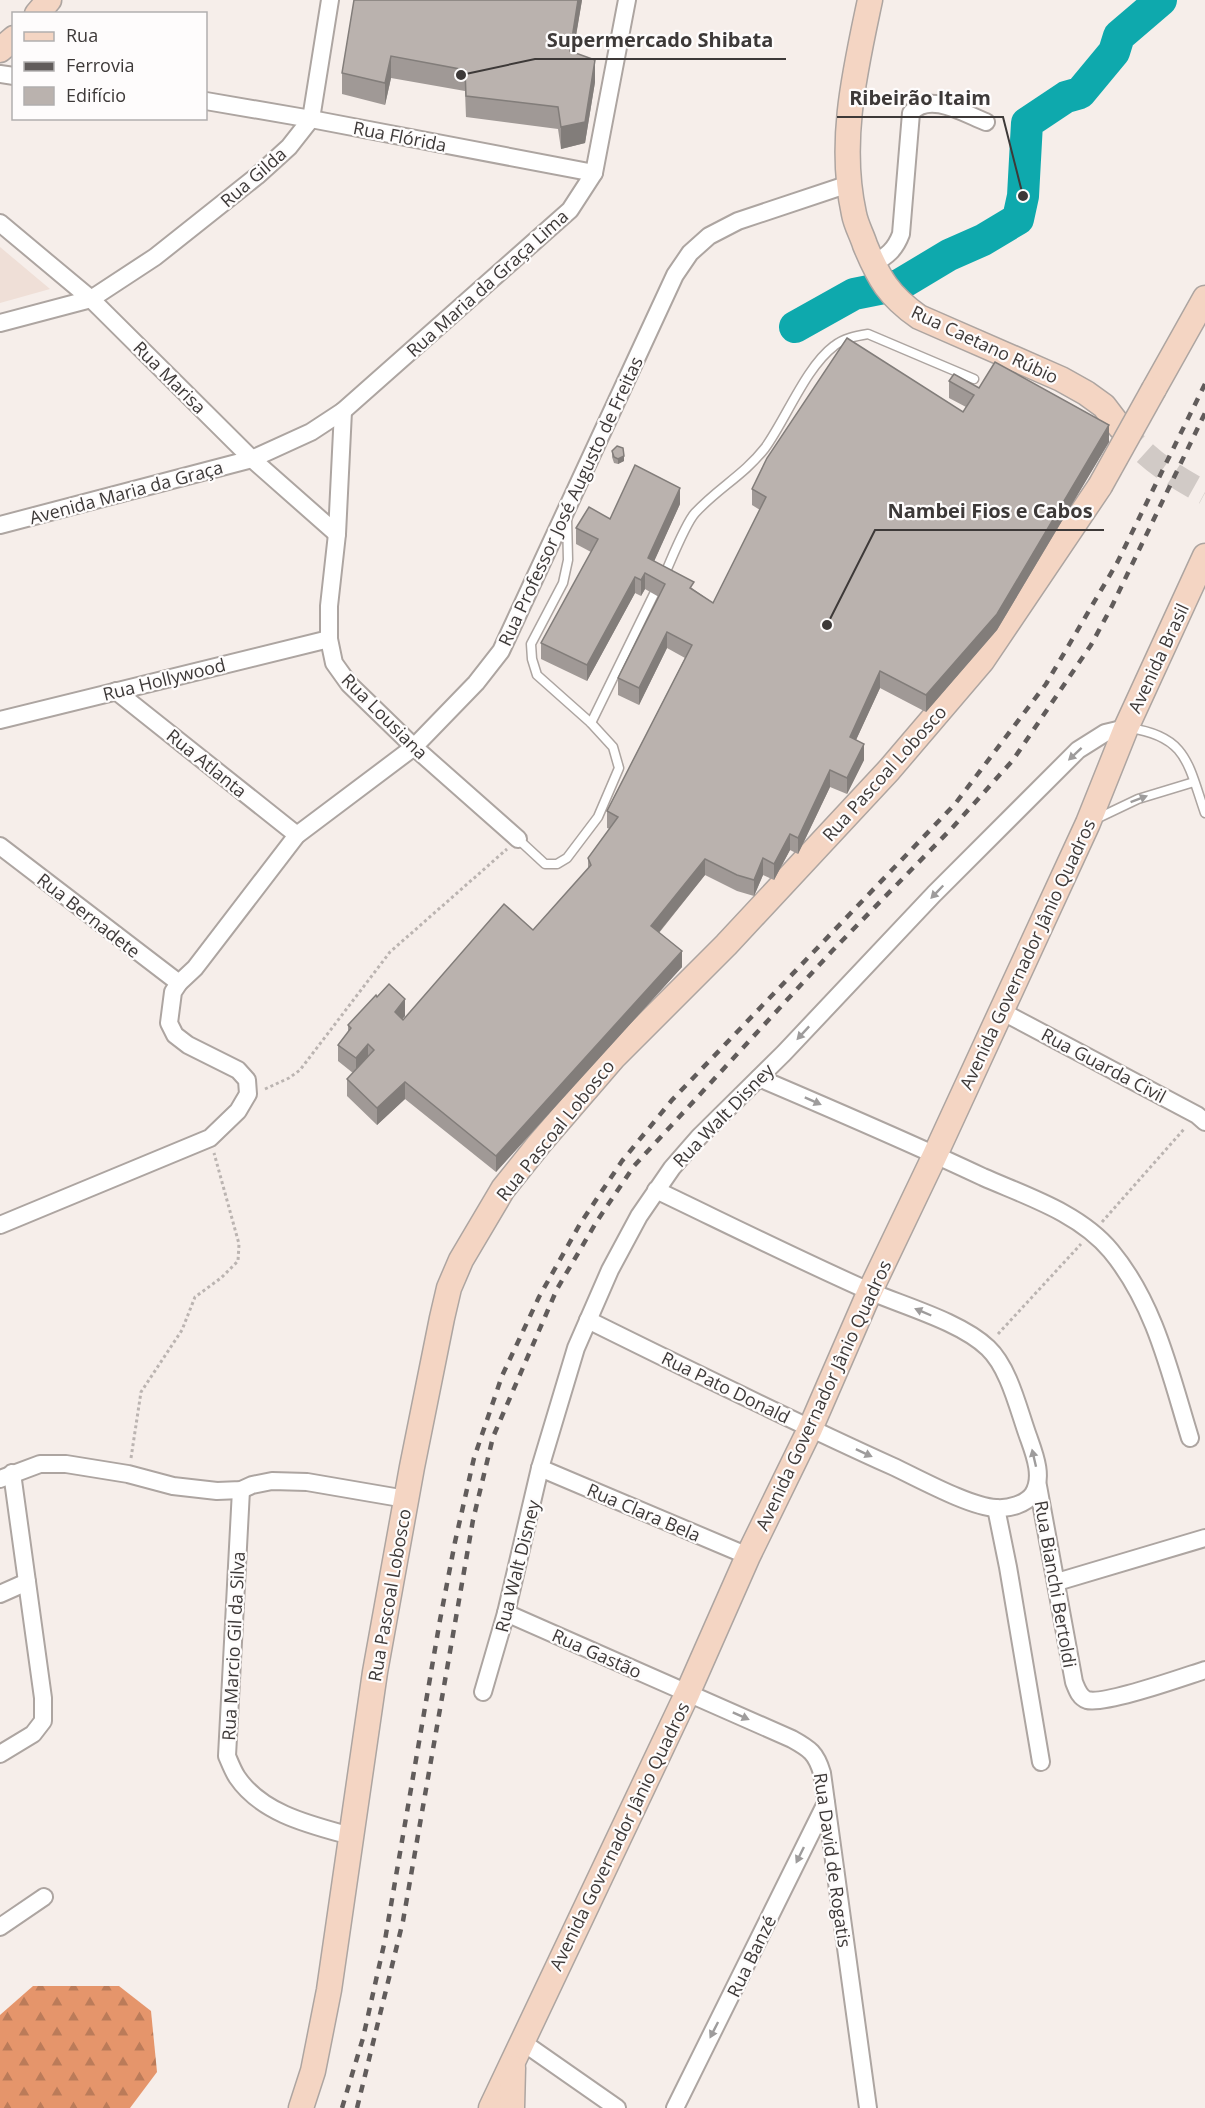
<svg xmlns="http://www.w3.org/2000/svg" width="1205" height="2108" viewBox="0 0 1205 2108" font-family="'Open Sans',sans-serif">
<style>
.built{fill:#efdfd7}
.forest{fill:url(#forest-firs)}
.lines{fill:none;stroke-linecap:round;stroke-linejoin:round}
.river{stroke:#0ea9ad;stroke-width:32}
.secondary-tunnel{stroke:#d1cac6;stroke-width:24;stroke-dasharray:24 12;stroke-linecap:butt}
.lane-casing{stroke:#ada5a1;stroke-width:11}
.street-casing{stroke:#ada5a1;stroke-width:20}
.secondary-casing{stroke:#ada5a1;stroke-width:27}
.path{stroke:#bbb4b1;stroke-width:3;stroke-dasharray:3 3;stroke-linecap:butt}
.lane{stroke:#fff;stroke-width:8}
.street{stroke:#fff;stroke-width:16}
.secondary{stroke:#f4d5c3;stroke-width:24}
.rail{stroke:#615c5b;stroke-width:4.5;stroke-dasharray:8 8;stroke-linecap:butt}
.secondary-bridge-casing{stroke:#ada5a1;stroke-width:27;stroke-linecap:butt}
.secondary-bridge{stroke:#f4d5c3;stroke-width:24}
.wall{fill:#a09996}
.shaded-wall{fill:#827d7a}
.building{fill:#bab2ae;stroke:#827d7a;stroke-width:1.5}
.oneway{fill:#9e9c9c}
.labels{text-anchor:middle;dominant-baseline:central;stroke-width:4.5;stroke-linejoin:round;paint-order:stroke}
.street-label{font-size:18px;fill:#3d3938;stroke:#fefcfc}
.leader{fill:none;stroke:#3d3938;stroke-width:2}
.callout-dot{fill:#3d3938;stroke:#fefcfc;stroke-width:2}
.callout-label{font-size:20px;text-anchor:middle;font-weight:bold;fill:#3d3938;stroke:#fefcfc;stroke-width:4.5;stroke-linejoin:round;paint-order:stroke}
</style>
<defs>
<pattern id="forest-firs" width="22" height="20" patternUnits="userSpaceOnUse" patternTransform="scale(1.5)"><rect width="22" height="20" fill="#e5956b"/><path d="M5 1l3.5 6h-7zM16 11l3.5 6h-7z" fill="#bb7b59"/></pattern>
</defs>
<rect width="100%" height="100%" fill="#f6eeea"/>
<path class="built" d="M0,247L50,289L0,303Z"/>
<path class="forest" d="M33,1986H119L151,2011L157,2072L130,2108H0V2015Z"/>
<g class="lines">
<path class="river" d="M795,327L854,294L899,285L949,255L983,240L1018,219L1023,196L1027,123L1066,97L1080,93L1114,52L1119,36L1161,0"/>
<path class="secondary-tunnel" d="M1120,427C1147,459 1168,473 1205,493"/>
<defs>
<g id="lane">
<path d="M663,578C670,563 685,524 695,513C718,488 744,475 765,448C786,419 806,367 834,346C844,338 856,336 868,334L974,379"/>
<path d="M591,723L654,594"/>
<path d="M1129,728C1187,736 1188,764 1205,813"/>
<path d="M1096,819L1138,799L1194,782"/>
<path d="M518,839L545,864H557L567,858L598,817L619,768L613,747L591,723L537,675L532,659L531,644L563,583L568,560L567,517"/>
</g>
<g id="street">
<path d="M0,74L14,76"/>
<path d="M206,101L311,119L594,173"/>
<path d="M0,223L91,299L252,459L337,534"/>
<path d="M873,264C887,256 895,250 901,234L911,113C929,91 965,114 986,122"/>
<path d="M0,323L91,299L155,257L257,176L289,147L311,119L330,0"/>
<path d="M343,411L337,534L329,606V639L334,663L349,684L414,747L518,839"/>
<path d="M0,525L252,459L311,432L343,411L570,210L594,173L627,0"/>
<path d="M116,691L297,835"/>
<path d="M0,720L329,639"/>
<path d="M0,846L179,983"/>
<path d="M1001,1011L1197,1115L1205,1122"/>
<path d="M759,1078C834,1110 909,1142 983,1177C1026,1196 1080,1213 1111,1251C1155,1304 1170,1373 1190,1438"/>
<path d="M0,1225L210,1138L238,1111L248,1094L247,1080L238,1070L188,1045L175,1035L169,1023L173,992L179,983L195,968L297,835L414,747L476,683L501,651L675,275L690,253L709,236L738,221L849,184"/>
<path d="M588,1320C689,1370 790,1420 892,1466C918,1478 970,1507 996,1508C1009,1509 1026,1504 1033,1494C1044,1477 1034,1453 1028,1436C1018,1408 1009,1368 988,1348C961,1322 904,1306 869,1291C797,1259 727,1224 656,1190"/>
<path d="M540,1468L748,1556"/>
<path d="M0,1479L40,1464H66L128,1474L173,1486L217,1491L241,1490L252,1485L272,1481L307,1482L406,1499"/>
<path d="M1038,1486L1074,1682C1077,1689 1079,1697 1087,1700C1105,1705 1183,1677 1205,1670"/>
<path d="M241,1490L227,1756C230,1763 233,1771 237,1777C262,1814 311,1825 351,1836"/>
<path d="M996,1508L1008,1567L1041,1762"/>
<path d="M1057,1582L1205,1538"/>
<path d="M0,1594L27,1582"/>
<path d="M506,1613L792,1739C810,1749 816,1753 822,1773L868,2108"/>
<path d="M483,1692L506,1613L540,1468L576,1348L610,1270L639,1216L672,1168L699,1137L784,1053L934,894L1078,750L1105,733L1126,728"/>
<path d="M0,1754L33,1734L43,1721V1698L12,1473"/>
<path d="M0,1927L44,1897"/>
<path d="M521,2041L617,2108"/>
<path d="M675,2108L826,1803"/>
</g>
<g id="secondary">
<path d="M870,0C855,71 838,142 854,214C856,225 862,235 865,245C879,279 889,296 919,317L1061,379L1086,393L1104,406L1120,427"/>
<path d="M37,14L49,0"/>
<path d="M0,50L14,38"/>
<path d="M1154,389L1205,298"/>
<path d="M301,2108L313,2071L329,1990L375,1672L412,1467L442,1318L449,1288L461,1260L503,1189L539,1144L614,1057L726,945L889,770L982,661L1100,486"/>
<path d="M491,2108L688,1692L748,1556L810,1429L870,1291L935,1155L1088,823L1126,728L1205,556"/>
<path d="M512,2108L513,2068"/>
</g>
</defs>
<use href="#lane" class="lane-casing"/>
<use href="#street" class="street-casing"/>
<use href="#secondary" class="secondary-casing"/>
<g class="path">
<path d="M265,1089L289,1078L300,1070L390,952L507,849"/>
<path d="M1102,1222L1185,1128"/>
<path d="M998,1334L1081,1244"/>
<path d="M131,1458L141,1392L182,1330L195,1297L221,1278L238,1261L239,1244L214,1153"/>
</g>
<use href="#lane" class="lane"/>
<use href="#street" class="street"/>
<use href="#secondary" class="secondary"/>
<g class="rail">
<path d="M342,2108L363,2038L385,1940L440,1620L455,1542L474,1458L502,1376L539,1297L580,1224L622,1161L672,1100L955,804L1046,684L1117,563L1205,384"/>
<path d="M357,2108L403,1921L473,1520L493,1437L557,1289L597,1221L634,1166L833,950L953,827L1013,760L1091,645L1112,606L1205,413"/>
</g>
<defs>
<path id="secondary-bridge" d="M1100,486L1154,389"/>
</defs>
<use href="#secondary-bridge" class="secondary-bridge-casing"/>
<use href="#secondary-bridge" class="secondary-bridge"/>
</g>
<g class="wall">
<path d="M354,0H582L573,52L595,82L585,143L561,149L558,129L466,117L465,91L391,78L385,105L342,94V73Z"/>
<path d="M949,381L979,388L1109,442L997,630L926,712L880,688L856,740L864,760L847,794L830,787L798,854L790,850L774,880L763,875L754,896L737,891L705,875L659,933L682,967L496,1172L405,1099L377,1125L347,1096V1079L353,1073L338,1061V1045L348,1032V1025L377,997L405,1016L402,1019L403,1020L533,930L588,869V858L610,829L607,828V811L685,658L667,648L639,705L618,695V678L659,597L645,589L641,596L635,593L587,681L541,659V643L591,552L576,544V528L610,519L680,504L654,561L713,603L760,510L752,505V489L963,412L966,407L949,398Z"/>
<path d="M612,451L624,461L618,464L614,463L612,457Z"/>
</g>
<g class="shaded-wall">
<path d="M578,0H582L570,72V51Z"/>
<path d="M391,56V78L385,105V83Z"/>
<path d="M595,60V82L585,143L561,149V127Z"/>
<path d="M1109,425V442L997,630L926,712V695Z"/>
<path d="M624,456V461L618,464V459Z"/>
<path d="M680,488V504L648,575V558Z"/>
<path d="M645,573V589L641,596V580Z"/>
<path d="M635,577V593L587,681V665Z"/>
<path d="M667,632V648L639,705V688Z"/>
<path d="M880,671V688L850,753V737Z"/>
<path d="M864,744V760L847,794V778Z"/>
<path d="M830,770V787L798,854V838Z"/>
<path d="M790,834V850L774,880V864Z"/>
<path d="M763,858V875L754,896V880Z"/>
<path d="M705,859V875L651,942V926Z"/>
<path d="M682,951V967L496,1172V1156Z"/>
<path d="M405,999V1016L395,1028V1012Z"/>
<path d="M368,1044V1061L356,1075V1058Z"/>
<path d="M405,1082V1099L377,1125V1108Z"/>
</g>
<g class="building">
<path d="M354,0H578L570,51L595,60L585,122L561,127L558,107L466,96L465,70L391,56L385,83L342,73Z"/>
<path d="M847,338L963,412L974,395L949,381L954,374L979,388L995,362L1109,425L997,614L926,695L880,671L850,737L864,744L847,778L830,770L798,838L790,834L774,864L763,858L754,880L737,875L705,859L651,926L682,951L496,1156L405,1082L377,1108L347,1079L374,1050L368,1044L356,1058L338,1045L351,1028L348,1025L376,995L377,997L389,984L405,999L395,1012L403,1020L504,904L533,930L591,865L588,858L618,817L607,811L692,645L667,632L639,688L618,678L665,584L645,573L641,580L635,577L587,665L541,643L598,539L576,528L589,507L610,519L635,465L680,488L648,558L694,582L690,588L713,603L766,497L752,489L767,458Z"/>
<path d="M617,446L623,448L624,456L618,459L614,457L612,451Z"/>
</g>
<defs><path id="oneway-solid" d="M-6-.8H1V-3.2L6.5 0L1 3.2V.8H-6Z" transform="scale(1.5)"/></defs>
<g class="oneway">
<use href="#oneway-solid" transform="translate(1075 754) rotate(137)"/>
<use href="#oneway-solid" transform="translate(1139 799) rotate(-21)"/>
<use href="#oneway-solid" transform="translate(937 892) rotate(134)"/>
<use href="#oneway-solid" transform="translate(803 1033) rotate(133)"/>
<use href="#oneway-solid" transform="translate(813 1101) rotate(24)"/>
<use href="#oneway-solid" transform="translate(923 1312) rotate(-157)"/>
<use href="#oneway-solid" transform="translate(864 1453) rotate(25)"/>
<use href="#oneway-solid" transform="translate(1034 1458) rotate(-103)"/>
<use href="#oneway-solid" transform="translate(741 1716) rotate(24)"/>
<use href="#oneway-solid" transform="translate(800 1855) rotate(116)"/>
<use href="#oneway-solid" transform="translate(714 2030) rotate(117)"/>
</g>
<g class="labels">
<g class="street-label">
<text transform="translate(400 136) rotate(11)">Rua Flórida</text>
<text transform="translate(253 177) rotate(-41)">Rua Gilda</text>
<text transform="translate(487 283) rotate(-42)">Rua Maria da Graça Lima</text>
<text transform="translate(985 344) rotate(25)">Rua Caetano Rúbio</text>
<text transform="translate(170 377) rotate(45)">Rua Marisa</text>
<text transform="translate(126 492) rotate(-15)">Avenida Maria da Graça</text>
<text transform="translate(570 501) rotate(-65)">Rua Professor José Augusto de Freitas</text>
<text transform="translate(1158 658) rotate(-65)">Avenida Brasil</text>
<text transform="translate(164 679) rotate(-14)">Rua Hollywood</text>
<text transform="translate(385 716) rotate(45)">Rua Lousiana</text>
<text transform="translate(207 763) rotate(39)">Rua Atlanta</text>
<text transform="translate(884 773) rotate(-48)">Rua Pascoal Lobosco</text>
<text transform="translate(89 915) rotate(38)">Rua Bernadete</text>
<text transform="translate(1027 954) rotate(-65)">Avenida Governador Jânio Quadros</text>
<text transform="translate(1104 1065) rotate(28)">Rua Guarda Civil</text>
<text transform="translate(723 1115) rotate(-46)">Rua Walt Disney</text>
<text transform="translate(555 1130) rotate(-51)">Rua Pascoal Lobosco</text>
<text transform="translate(726 1387) rotate(26)">Rua Pato Donald</text>
<text transform="translate(823 1395) rotate(-65)">Avenida Governador Jânio Quadros</text>
<text transform="translate(644 1512) rotate(23)">Rua Clara Bela</text>
<text transform="translate(517 1566) rotate(-76)">Rua Walt Disney</text>
<text transform="translate(1056 1584) rotate(80)">Rua Bianchi Bertoldi</text>
<text transform="translate(389 1595) rotate(-80)">Rua Pascoal Lobosco</text>
<text transform="translate(233 1646) rotate(-87)">Rua Marcio Gil da Silva</text>
<text transform="translate(597 1653) rotate(24)">Rua Gastão</text>
<text transform="translate(619 1836) rotate(-64)">Avenida Governador Jânio Quadros</text>
<text transform="translate(833 1860) rotate(82)">Rua David de Rogatis</text>
<text transform="translate(751 1956) rotate(-64)">Rua Banzé</text>
</g>
</g>
<path class="leader" d="M461 75L535 59H786M1023 196L1003 117H837M827 625L875 530H1104"/>
<g class="callout-dot">
<circle cx="461" cy="75" r="6"/>
<circle cx="1023" cy="196" r="6"/>
<circle cx="827" cy="625" r="6"/>
</g>
<g class="callout-label">
<text x="660" y="47">Supermercado Shibata</text>
<text x="920" y="105">Ribeirão Itaim</text>
<text x="990" y="518">Nambei Fios e Cabos</text>
</g>
<rect x="12" y="12" width="195" height="108" fill="#fefcfc" stroke="#b1aeae" stroke-width="1.5"/>
<rect x="24" y="32" width="30" height="9" fill="#f4d5c3" stroke="#b1aeae" stroke-width="1.5"/>
<text x="66" y="42" font-size="18" fill="#3d3938">Rua</text>
<rect x="24" y="62" width="30" height="9" fill="#615c5b" stroke="#b1aeae" stroke-width="1.5"/>
<text x="66" y="72" font-size="18" fill="#3d3938">Ferrovia</text>
<rect x="24" y="87" width="30" height="18" fill="#bab2ae" stroke="#b1aeae" stroke-width="1.5"/>
<text x="66" y="102" font-size="18" fill="#3d3938">Edifício</text>
</svg>
